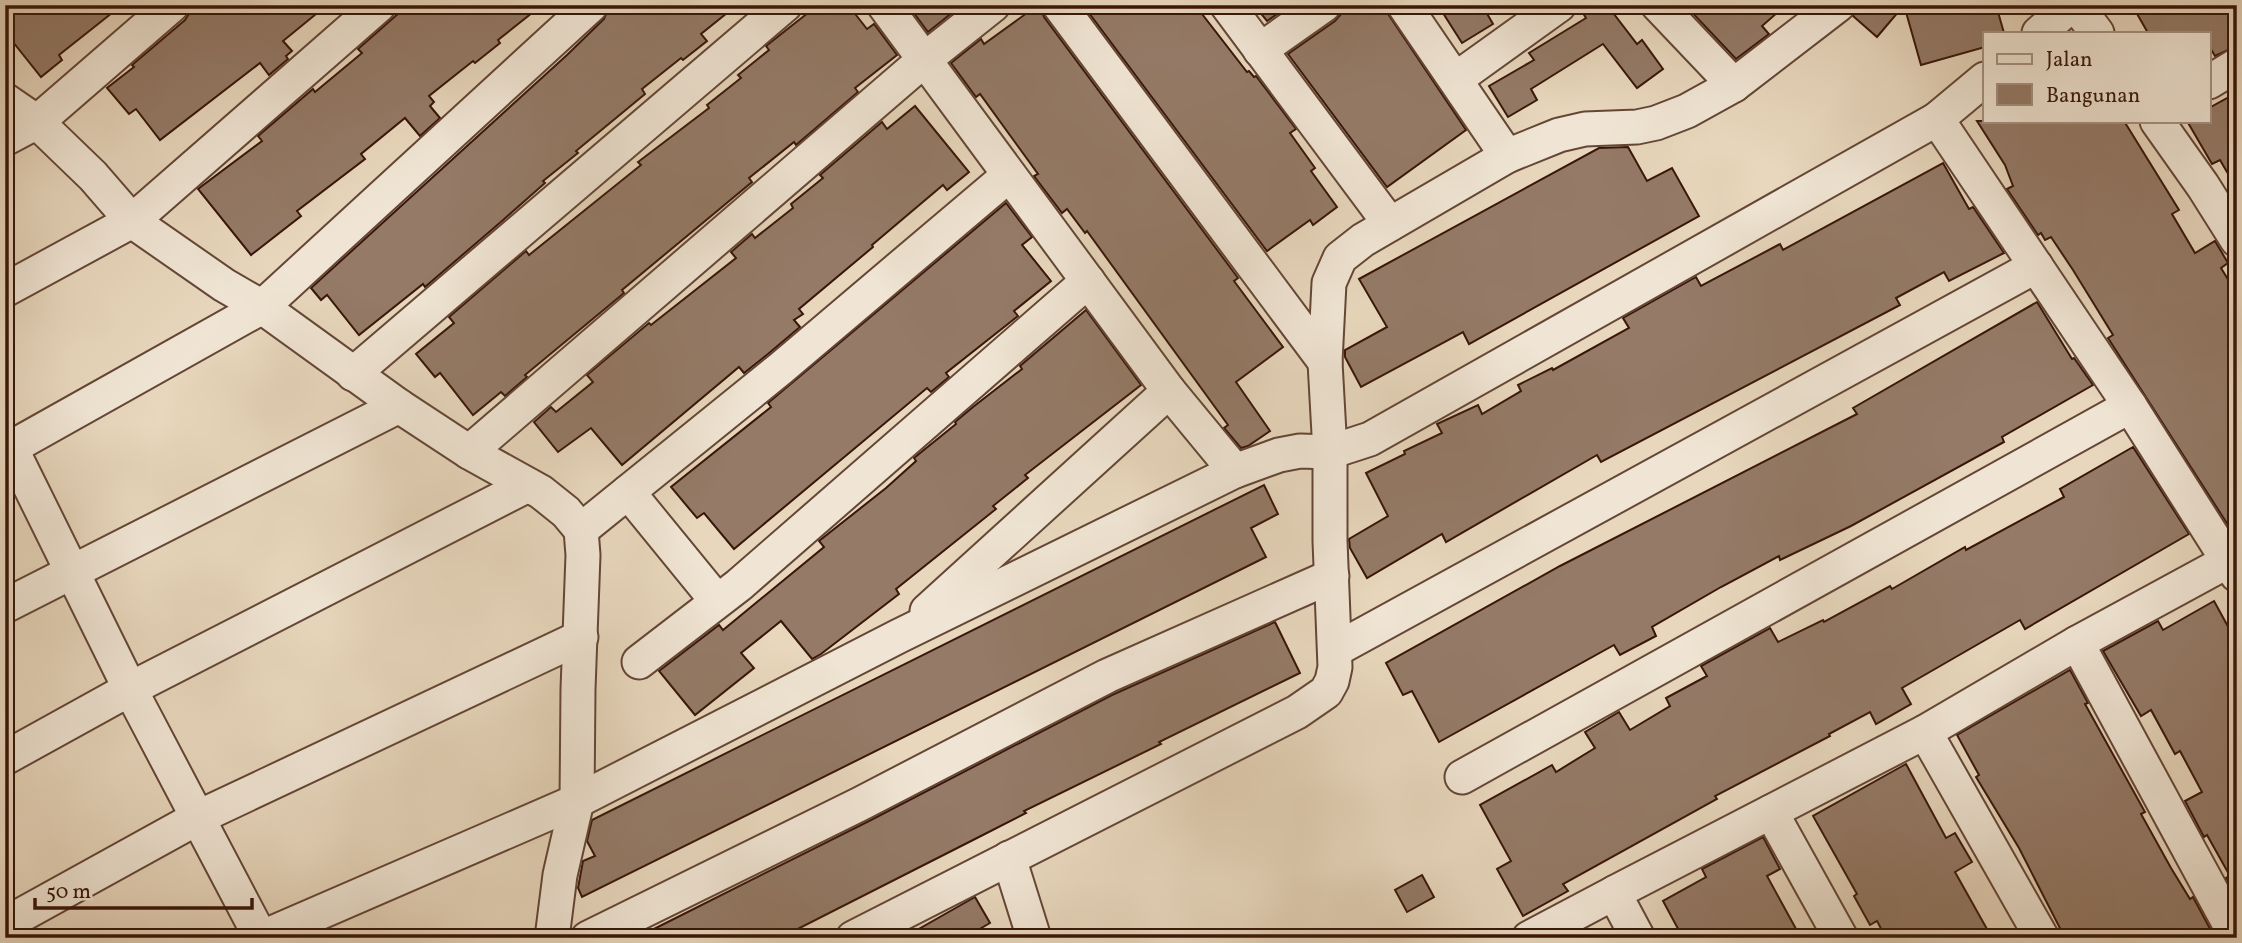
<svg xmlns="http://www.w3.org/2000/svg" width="2242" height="943" viewBox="0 0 2242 943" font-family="Vollkorn,serif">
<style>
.building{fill:#947a67;stroke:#381609;stroke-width:2}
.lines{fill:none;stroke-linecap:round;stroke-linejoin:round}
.minor-casing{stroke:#644636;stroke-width:37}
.minor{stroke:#f0e5d4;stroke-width:33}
</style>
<rect width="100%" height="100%" fill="#e8d7bd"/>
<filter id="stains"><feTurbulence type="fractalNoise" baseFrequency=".00286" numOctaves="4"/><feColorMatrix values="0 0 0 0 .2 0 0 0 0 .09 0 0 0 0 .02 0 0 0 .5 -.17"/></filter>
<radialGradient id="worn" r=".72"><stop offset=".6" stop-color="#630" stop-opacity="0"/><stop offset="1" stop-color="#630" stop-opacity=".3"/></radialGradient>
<g class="building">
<path d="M5,5H122L59,55L62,60L41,77L5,32Z"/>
<path d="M191,5H327L283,41L292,51L286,56L288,59L269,75L260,63L160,140L136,109L129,114L107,88L134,67L132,65L185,20L190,12Z"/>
<path d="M408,5H542L498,40L500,43L475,63L473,61L429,96L434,102L430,106L440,118L420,136L405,118L361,154L365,159L297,211L301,216L251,255L198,189L262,141L258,136L313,89L315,92L362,53L358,49Z"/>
<path d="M610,5H737L701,34L707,41L683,60L681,58L642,89L645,94L576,151L578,153L543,181L545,183L502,221L425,287L423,284L359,335L327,295L321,300L311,288L567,55L604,19Z"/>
<path d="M818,5H848L867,29L874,24L897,55L855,88L858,92L796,145L794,142L749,178L752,182L622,290L624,293L525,375L527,377L505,396L501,392L473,415L440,373L435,377L416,354L454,323L449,317L526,251L529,255L641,165L638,162L709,108L707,105L741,78L738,75L769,50L766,46Z"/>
<path d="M908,5H956L958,8L928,32Z"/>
<path d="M1038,5H1040L1044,17L1238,278L1234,281L1283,347L1236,382L1270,431L1248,446L1241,448L1224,428L1228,425L1087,231L1085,233L1067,209L1062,213L1034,176L1038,174L980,94L976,97L951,63L981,39L984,44Z"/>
<path d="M1083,5H1195L1247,72L1249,71L1254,77L1256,76L1296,129L1290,133L1315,168L1311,171L1337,207L1313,225L1310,220L1267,251Z"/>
<path d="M1254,5H1290L1267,21Z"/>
<path d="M1343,5H1382L1466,130L1387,187L1288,54L1335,21L1341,14Z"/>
<path d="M1456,5H1482L1493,24L1462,43L1443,13Z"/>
<path d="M1578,5H1607L1637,44L1642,40L1663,69L1637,88L1603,44L1531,89L1537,100L1508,117L1489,86L1534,60L1529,53L1586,18Z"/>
<path d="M1685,5H1786L1762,26L1769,34L1736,59Z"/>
<path d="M1857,5H1996L2004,33H1985V47L1921,65L1904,5L1877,37L1853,16Z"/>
<path d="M2132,5H2237V46L2215,56L2209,46V33H2148Z"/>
<path d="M2237,88V189L2220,160L2212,164L2187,121H2209V108L2236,93L2234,89Z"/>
<path d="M915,106L969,172L947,190L943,185L872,245L873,247L799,309L803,314L794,320L800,327L768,354L744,373L739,367L622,465L591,428L558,452L534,422L551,407L556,412L593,382L587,375L649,323L651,325L736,258L731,252L752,234L755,238L793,208L791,204L823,178L820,175L882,122L887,129Z"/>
<path d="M1977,121H2124L2179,210L2172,214L2195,253L2215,241L2228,263L2221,268L2237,294V539L2108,338L2113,335L2073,270L2051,237L2045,240L2041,233L2038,235L2007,189L2013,186L2005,165Z"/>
<path d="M1628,147L1647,181L1672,168L1699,216L1469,344L1463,332L1361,387L1345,357V350L1387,327L1359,279L1599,148Z"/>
<path d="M1943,163L1969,209L1973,207L2004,253L1949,281L1944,272L1896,298L1900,305L1601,462L1597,455L1446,542L1442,534L1367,578L1350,548L1349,539L1388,516L1366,473L1405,454L1404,451L1442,433L1437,424L1478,405L1482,414L1521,391L1518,385L1552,368L1553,370L1629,328L1623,318L1696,277L1701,286L1780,244L1783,250Z"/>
<path d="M1006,203L1032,237L1022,245L1051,281L1014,311L1018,316L946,373L949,377L931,392L927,388L734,549L704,513L697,518L671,487L771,407L768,403Z"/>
<path d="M2037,302L2072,359L2074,358L2093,385L2002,437L2004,442L1851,526L1780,560L1779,556L1721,587L1652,627L1656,636L1620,655L1614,645L1439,742L1412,691L1403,695L1386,663L1560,566L1857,414L1853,408Z"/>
<path d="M1086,310L1141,385L1025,475L1028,478L993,506L996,509L896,589L899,594L821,654L812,659L781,621L741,653L754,668L695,715L659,671L719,625L723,630L824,547L819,541L886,488L916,461L914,458L956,424L955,422L973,407L1022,369L1020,366Z"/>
<path d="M2133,447L2189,534L2025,629L2020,620L1902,688L1911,704L1876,724L1870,712L1829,734L1830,736L1715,796L1717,799L1563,884L1568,891L1523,916L1497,869L1511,861L1480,805L1552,765L1556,772L1595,748L1585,732L1619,712L1630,730L1670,706L1666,698L1707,676L1701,666L1770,628L1778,642L1823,620L1824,622L1890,586L1892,589L1965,547L1966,550L2064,497L2060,489Z"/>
<path d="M1264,485L1278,514L1251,528L1266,557L582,897L578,888L583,861L595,856L587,841L592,820Z"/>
<path d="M2214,601L2237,643V897L2226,878L2230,876L2207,835L2204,837L2185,801L2202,792L2180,751L2175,754L2151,710L2141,716L2103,651L2158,621L2163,630Z"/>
<path d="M1275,622L1300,673L1159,742L1161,744L1024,811L1026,813L977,838L780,938H636L869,821L1112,695Z"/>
<path d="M2070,670L2088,703L2085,704L2145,812L2141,814L2171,868L2190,899L2193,897L2215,938H2065L2019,848L1976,777L1979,775L1957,735Z"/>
<path d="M1906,764L1946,838L1955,833L1972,862L1955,872L1992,938H1886L1877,921L1870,925L1854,896L1857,894L1813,816Z"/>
<path d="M1763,837L1780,869L1767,876L1801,938H1683L1663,901L1706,877L1702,869Z"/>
<path d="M1422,875L1434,897L1407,912L1395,890Z"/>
<path d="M975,897L990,923L964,938H903Z"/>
</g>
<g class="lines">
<defs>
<g id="minor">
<path d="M884,5L1169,391L1235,471"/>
<path d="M1059,5L1325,362"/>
<path d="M1227,5L1390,224"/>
<path d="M1404,5L1507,156"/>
<path d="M1658,5L1734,85"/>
<path d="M2076,5L2097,33"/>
<path d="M2039,33L2072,5"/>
<path d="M1260,50L1324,5"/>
<path d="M1456,79L1559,5"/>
<path d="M2209,82L2237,65"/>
<path d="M5,100L37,122L93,176L132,221L224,285L262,307L399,406L469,452L541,492L566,512L581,530L583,555L578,689L577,801L560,875L552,938"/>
<path d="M1937,119L2130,406L2237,575"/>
<path d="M2157,121L2203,186L2237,240"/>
<path d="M5,139L37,122L172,5"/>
<path d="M5,290L132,221L379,5"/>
<path d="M353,374L785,5"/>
<path d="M11,448L130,689L261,938"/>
<path d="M5,451L262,307L591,5"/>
<path d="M469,452L924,60L993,5"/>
<path d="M628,492L717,601"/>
<path d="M581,530L780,369L1009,175"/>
<path d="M5,606L399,406"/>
<path d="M927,611L1169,391"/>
<path d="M2077,643L2237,938"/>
<path d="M1335,650L2036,266"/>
<path d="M639,662L739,585L1088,281"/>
<path d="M1925,732L2042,938"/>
<path d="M5,758L130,689L528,485"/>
<path d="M1462,777L2130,406"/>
<path d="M1771,812L1841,938"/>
<path d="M1009,858L1034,938"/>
<path d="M5,924L199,817L581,637"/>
<path d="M261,938L577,801L899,636L1235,471L1279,455L1300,451L1330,452L1370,439L1937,119L1985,79"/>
<path d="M588,938L860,804L1107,676L1332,576"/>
<path d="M853,938L1297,712L1326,692L1332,681L1335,667L1330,541V452L1325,362L1329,283L1340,258L1363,240L1507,156L1559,135L1585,129L1637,127L1656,123L1687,111L1734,85L1838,5"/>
<path d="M1529,938L1614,893"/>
<path d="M1638,938L1614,893L1925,732L2077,643L2228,561"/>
</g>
</defs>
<use href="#minor" class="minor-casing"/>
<use href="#minor" class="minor"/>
</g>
<rect width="2242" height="943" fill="none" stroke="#e8d7bd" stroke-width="28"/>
<rect x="7" y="7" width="2228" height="929" fill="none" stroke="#381609" stroke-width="3.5"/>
<rect x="14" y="14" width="2214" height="915" fill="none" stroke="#381609" stroke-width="2"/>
<rect x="1983" y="32" width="228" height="91" fill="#f0e5d4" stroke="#a69283" stroke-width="2"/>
<rect x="1997" y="54" width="35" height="10" fill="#f0e5d4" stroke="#a69283" stroke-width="2"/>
<text x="2046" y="66" font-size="21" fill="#381609">Jalan</text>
<rect x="1997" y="84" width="35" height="21" fill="#947a67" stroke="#a69283" stroke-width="2"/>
<text x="2046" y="102" font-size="21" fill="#381609">Bangunan</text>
<path d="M35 898v10h217v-10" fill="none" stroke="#381609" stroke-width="3.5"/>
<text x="46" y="898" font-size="21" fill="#381609" stroke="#f0e5d4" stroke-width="5" paint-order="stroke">50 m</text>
<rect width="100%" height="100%" filter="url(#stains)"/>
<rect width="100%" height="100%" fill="url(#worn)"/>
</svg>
